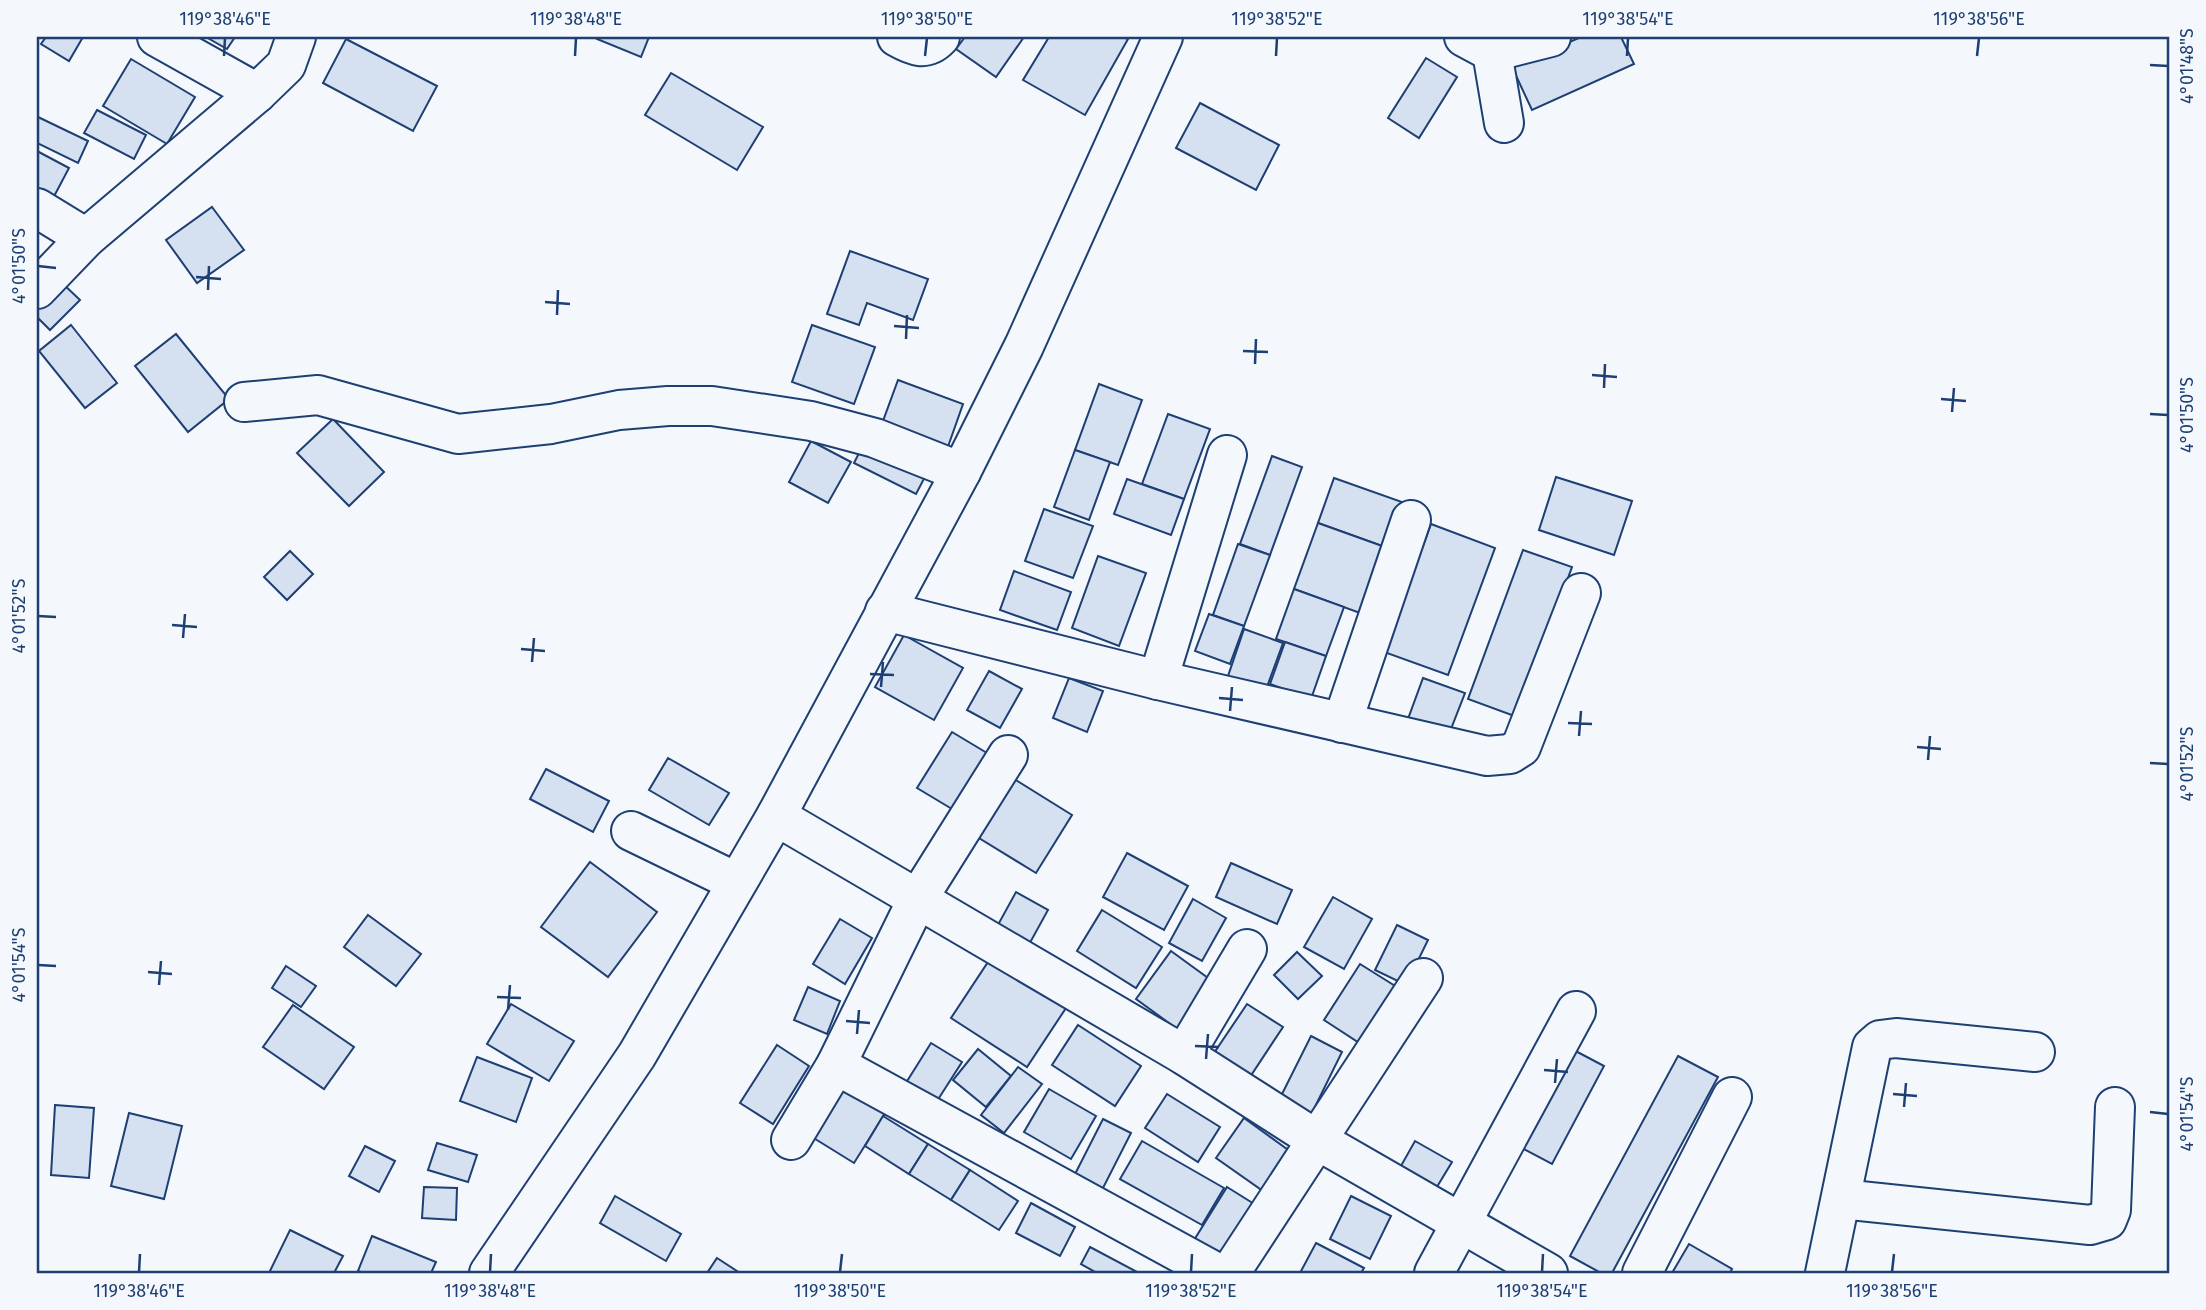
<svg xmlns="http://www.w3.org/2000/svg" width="2206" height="1310" viewBox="0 0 2206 1310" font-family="'Fira Sans',sans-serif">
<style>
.building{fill:#d5e0f0;stroke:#1d3f73;stroke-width:2}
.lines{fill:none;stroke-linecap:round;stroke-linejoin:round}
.minor-casing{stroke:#1d3f73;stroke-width:42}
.minor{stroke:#f4f7fb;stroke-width:38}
.ticks{fill:none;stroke:#1d3f73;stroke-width:2.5}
.neatline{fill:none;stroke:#1d3f73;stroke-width:2.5}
.ticks-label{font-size:18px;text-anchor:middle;fill:#1d3f73}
</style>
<rect width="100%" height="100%" fill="#f4f7fb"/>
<g class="building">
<path d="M46,37H83L69,61L41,44Z"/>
<path d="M206,37H235L227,49Z"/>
<path d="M598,37H649L641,57L597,39Z"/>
<path d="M965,37H1024L996,77L956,49Z"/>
<path d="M1049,37H1123L1128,39L1085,115L1023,80Z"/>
<path d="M1581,37H1621L1634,64L1532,110L1512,67Z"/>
<path d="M346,39L437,86L413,131L323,83Z"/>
<path d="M1426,58L1457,77L1419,138L1388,118Z"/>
<path d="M131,59L195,97L167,144L103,106Z"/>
<path d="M671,73L763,127L737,170L645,115Z"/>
<path d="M1200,103L1279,145L1256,190L1176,148Z"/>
<path d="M97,110L146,135L134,159L84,133Z"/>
<path d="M38,117L88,141L78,163L37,143Z"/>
<path d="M37,151L69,168L51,202L37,194Z"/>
<path d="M212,207L244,250L197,283L166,240Z"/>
<path d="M850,251L928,279L913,320L867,303L859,325L827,314Z"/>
<path d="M60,281L80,300L50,330L37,317V305Z"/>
<path d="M71,325L117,383L85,408L39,351Z"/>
<path d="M812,325L875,347L854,404L792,382Z"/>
<path d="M176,334L229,399L188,432L135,366Z"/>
<path d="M898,380L963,404L945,455L879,432Z"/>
<path d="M1099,384L1142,400L1118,465L1075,450Z"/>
<path d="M1168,414L1210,429L1184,499L1142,484Z"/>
<path d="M333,419L384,472L349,506L297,453Z"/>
<path d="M811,441L851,462L828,503L789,482Z"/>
<path d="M865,441L927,473L916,494L854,463Z"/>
<path d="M1075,450L1110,462L1089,520L1054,507Z"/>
<path d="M1272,456L1302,467L1270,555L1240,544Z"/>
<path d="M1556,477L1632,501L1614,555L1539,530Z"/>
<path d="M1334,478L1402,502L1385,547L1318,523Z"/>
<path d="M1127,479L1184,499L1171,535L1114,514Z"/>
<path d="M1044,509L1093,526L1073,578L1025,561Z"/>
<path d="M1318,523L1385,547L1360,613L1294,589Z"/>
<path d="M1431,524L1495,548L1448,675L1384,652Z"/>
<path d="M1238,544L1270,555L1244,626L1213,615Z"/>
<path d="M1523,550L1572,567L1517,717L1468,699Z"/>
<path d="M290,551L313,574L287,600L264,577Z"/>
<path d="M1098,556L1146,573L1119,646L1072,628Z"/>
<path d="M1014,571L1071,592L1057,630L1000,610Z"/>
<path d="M1294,589L1344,607L1326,656L1276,639Z"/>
<path d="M1209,614L1244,626L1230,664L1195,651Z"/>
<path d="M1244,629L1283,643L1264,695L1226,682Z"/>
<path d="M904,635L963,668L934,720L875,687Z"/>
<path d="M1285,642L1326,656L1311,699L1270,684Z"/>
<path d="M989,671L1022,689L1000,728L967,710Z"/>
<path d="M1069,678L1103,691L1087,732L1053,718Z"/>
<path d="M1423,678L1465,693L1449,734L1408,719Z"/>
<path d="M952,732L987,753L952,809L917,788Z"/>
<path d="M668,758L729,793L709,825L649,790Z"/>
<path d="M546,769L609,801L593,832L530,799Z"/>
<path d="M1011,777L1072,815L1036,873L974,835Z"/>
<path d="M1127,853L1188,886L1164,930L1103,897Z"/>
<path d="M590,862L657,912L608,977L541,927Z"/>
<path d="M1231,863L1292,890L1277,924L1216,897Z"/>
<path d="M1016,892L1048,910L1026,950L994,932Z"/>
<path d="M1333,897L1372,919L1344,969L1304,947Z"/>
<path d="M1193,899L1226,918L1202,961L1169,943Z"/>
<path d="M1102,910L1162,947L1136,988L1077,951Z"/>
<path d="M368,915L421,954L396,986L344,947Z"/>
<path d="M840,919L872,938L845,984L813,964Z"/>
<path d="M1397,925L1428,940L1406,985L1375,970Z"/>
<path d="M1171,951L1219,986L1184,1034L1136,999Z"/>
<path d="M1297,952L1322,976L1298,999L1274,975Z"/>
<path d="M990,959L1066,1008L1027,1067L951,1018Z"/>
<path d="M1360,964L1400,989L1364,1046L1324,1020Z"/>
<path d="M286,966L316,986L301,1007L272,988Z"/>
<path d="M808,987L840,1001L827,1034L794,1020Z"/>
<path d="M511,1004L574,1041L549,1081L487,1044Z"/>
<path d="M1247,1004L1283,1027L1246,1083L1210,1059Z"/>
<path d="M293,1005L354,1047L324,1089L263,1047Z"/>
<path d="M1078,1025L1141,1066L1115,1106L1052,1065Z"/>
<path d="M1311,1036L1342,1052L1309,1119L1277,1104Z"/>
<path d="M931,1043L962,1062L930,1112L899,1094Z"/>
<path d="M777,1045L809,1066L773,1124L740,1103Z"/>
<path d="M1568,1047L1604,1066L1552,1164L1516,1145Z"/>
<path d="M978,1049L1011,1076L986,1107L953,1080Z"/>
<path d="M1678,1056L1718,1077L1612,1273H1601L1570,1256Z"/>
<path d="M477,1057L532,1078L516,1122L460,1101Z"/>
<path d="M1018,1067L1042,1084L1004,1133L981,1115Z"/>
<path d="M849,1078L891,1104L854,1163L812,1137Z"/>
<path d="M1049,1089L1096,1116L1071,1159L1024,1132Z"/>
<path d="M1167,1094L1220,1127L1198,1162L1145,1128Z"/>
<path d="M55,1105L94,1108L89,1178L51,1175Z"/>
<path d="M129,1113L182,1126L164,1199L111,1186Z"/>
<path d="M883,1116L928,1144L909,1174L865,1146Z"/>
<path d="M1244,1118L1291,1152L1263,1191L1216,1158Z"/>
<path d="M1103,1119L1131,1133L1102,1190L1074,1176Z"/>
<path d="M1142,1141L1224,1188L1202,1225L1120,1179Z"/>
<path d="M1415,1141L1452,1162L1429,1200L1393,1180Z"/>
<path d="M437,1143L477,1155L468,1182L428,1170Z"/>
<path d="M928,1144L970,1170L951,1200L909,1174Z"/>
<path d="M365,1146L395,1161L379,1192L349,1176Z"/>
<path d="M970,1170L1018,1201L999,1230L951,1200Z"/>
<path d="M424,1187L457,1188L456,1220L422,1218Z"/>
<path d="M1227,1187L1259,1207L1222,1265L1191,1245Z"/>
<path d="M615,1196L681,1234L666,1261L600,1223Z"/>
<path d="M1351,1196L1391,1216L1370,1259L1330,1239Z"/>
<path d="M1031,1203L1075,1227L1060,1256L1016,1233Z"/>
<path d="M290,1230L343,1256L334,1273H269Z"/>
<path d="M372,1236L436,1262L431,1273H364L358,1271Z"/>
<path d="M1316,1243L1364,1268L1361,1273H1300Z"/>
<path d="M1689,1244L1732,1269L1730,1273H1672Z"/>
<path d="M1090,1247L1139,1273H1097L1081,1264Z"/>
<path d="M717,1258L740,1273H707Z"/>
</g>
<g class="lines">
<defs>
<g id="minor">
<path d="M157,37L257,93"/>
<path d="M897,37C913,46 926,52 940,37"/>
<path d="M1464,37L1492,52L1551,37"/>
<path d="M1492,52L1504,123"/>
<path d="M37,208L86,238"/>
<path d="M37,289L86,238L257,93L286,65L296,37"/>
<path d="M244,402L318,395L458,434L551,424L619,410L668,406H712L811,421L875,438L961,472"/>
<path d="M885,611L1158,680L1487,756L1510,754L1521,747L1581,593"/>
<path d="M1158,680L1227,455"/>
<path d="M1342,723L1411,520"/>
<path d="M776,816L1184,1055L1317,1140L1230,1273"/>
<path d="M631,831L736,882"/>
<path d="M1423,978L1317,1140L1548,1273"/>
<path d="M1184,1055L1247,949"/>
<path d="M836,1065L1217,1273"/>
<path d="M791,1140L836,1065L917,900L1008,755"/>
<path d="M1841,1199L2090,1225L2107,1220L2111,1210L2115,1107"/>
<path d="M489,1273L637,1055L776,816L961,472L1024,346L1163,37"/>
<path d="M1434,1273L1576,1011"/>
<path d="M1642,1273L1732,1097"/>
<path d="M1825,1273L1872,1047L1880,1040L1896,1038L2035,1052"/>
</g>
</defs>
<use href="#minor" class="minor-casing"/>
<use href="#minor" class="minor"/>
</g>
<path class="ticks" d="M224,56L225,38M575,56L576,38M925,56L927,38M1276,56L1277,38M1627,56L1628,38M1977,56L1979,38M2150,65L2168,66M38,266L56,268M196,277L221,279M208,290L209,266M545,302L570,304M557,315L558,290M894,326L919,328M906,339L907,315M1243,351L1268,352M1255,364L1256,339M1592,375L1617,377M1604,388L1605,364M1941,399L1966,401M1952,412L1954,388M2150,414L2168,415M38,616L56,617M172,625L197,627M183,638L185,614M521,649L545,651M532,662L534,638M870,674L894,675M881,687L883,662M1219,698L1243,700M1230,711L1232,687M1568,723L1592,724M1579,736L1581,711M1917,747L1941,749M1928,760L1930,736M2150,763L2168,764M38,965L56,966M148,972L172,974M159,985L161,961M497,997L521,998M508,1010L510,985M846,1021L870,1023M857,1034L859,1010M1195,1046L1219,1047M1206,1059L1208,1034M1544,1070L1568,1072M1555,1083L1557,1059M1893,1094L1917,1096M1904,1107L1906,1083M2150,1112L2168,1114M139,1272L140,1254M490,1272L491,1254M840,1272L842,1254M1191,1272L1192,1254M1542,1272L1543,1254M1892,1272L1894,1254"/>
<rect width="2206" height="1310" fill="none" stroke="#f4f7fb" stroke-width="77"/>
<rect x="38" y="38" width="2130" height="1234" class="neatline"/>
<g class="ticks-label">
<text x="225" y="25">119°38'46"E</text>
<text x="576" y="25">119°38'48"E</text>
<text x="927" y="25">119°38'50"E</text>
<text x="1277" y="25">119°38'52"E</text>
<text x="1628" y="25">119°38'54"E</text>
<text x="1979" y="25">119°38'56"E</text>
<text transform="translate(2187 66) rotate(-90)" y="6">4°01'48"S</text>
<text transform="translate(19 266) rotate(-90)" y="6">4°01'50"S</text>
<text transform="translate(2187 415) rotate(-90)" y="6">4°01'50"S</text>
<text transform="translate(19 616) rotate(-90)" y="6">4°01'52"S</text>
<text transform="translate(2187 764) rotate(-90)" y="6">4°01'52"S</text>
<text transform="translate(19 965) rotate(-90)" y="6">4°01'54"S</text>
<text transform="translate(2187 1114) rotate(-90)" y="6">4°01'54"S</text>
<text x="139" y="1297">119°38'46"E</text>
<text x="490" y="1297">119°38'48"E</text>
<text x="840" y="1297">119°38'50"E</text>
<text x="1191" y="1297">119°38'52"E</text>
<text x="1542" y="1297">119°38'54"E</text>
<text x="1892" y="1297">119°38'56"E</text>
</g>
</svg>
